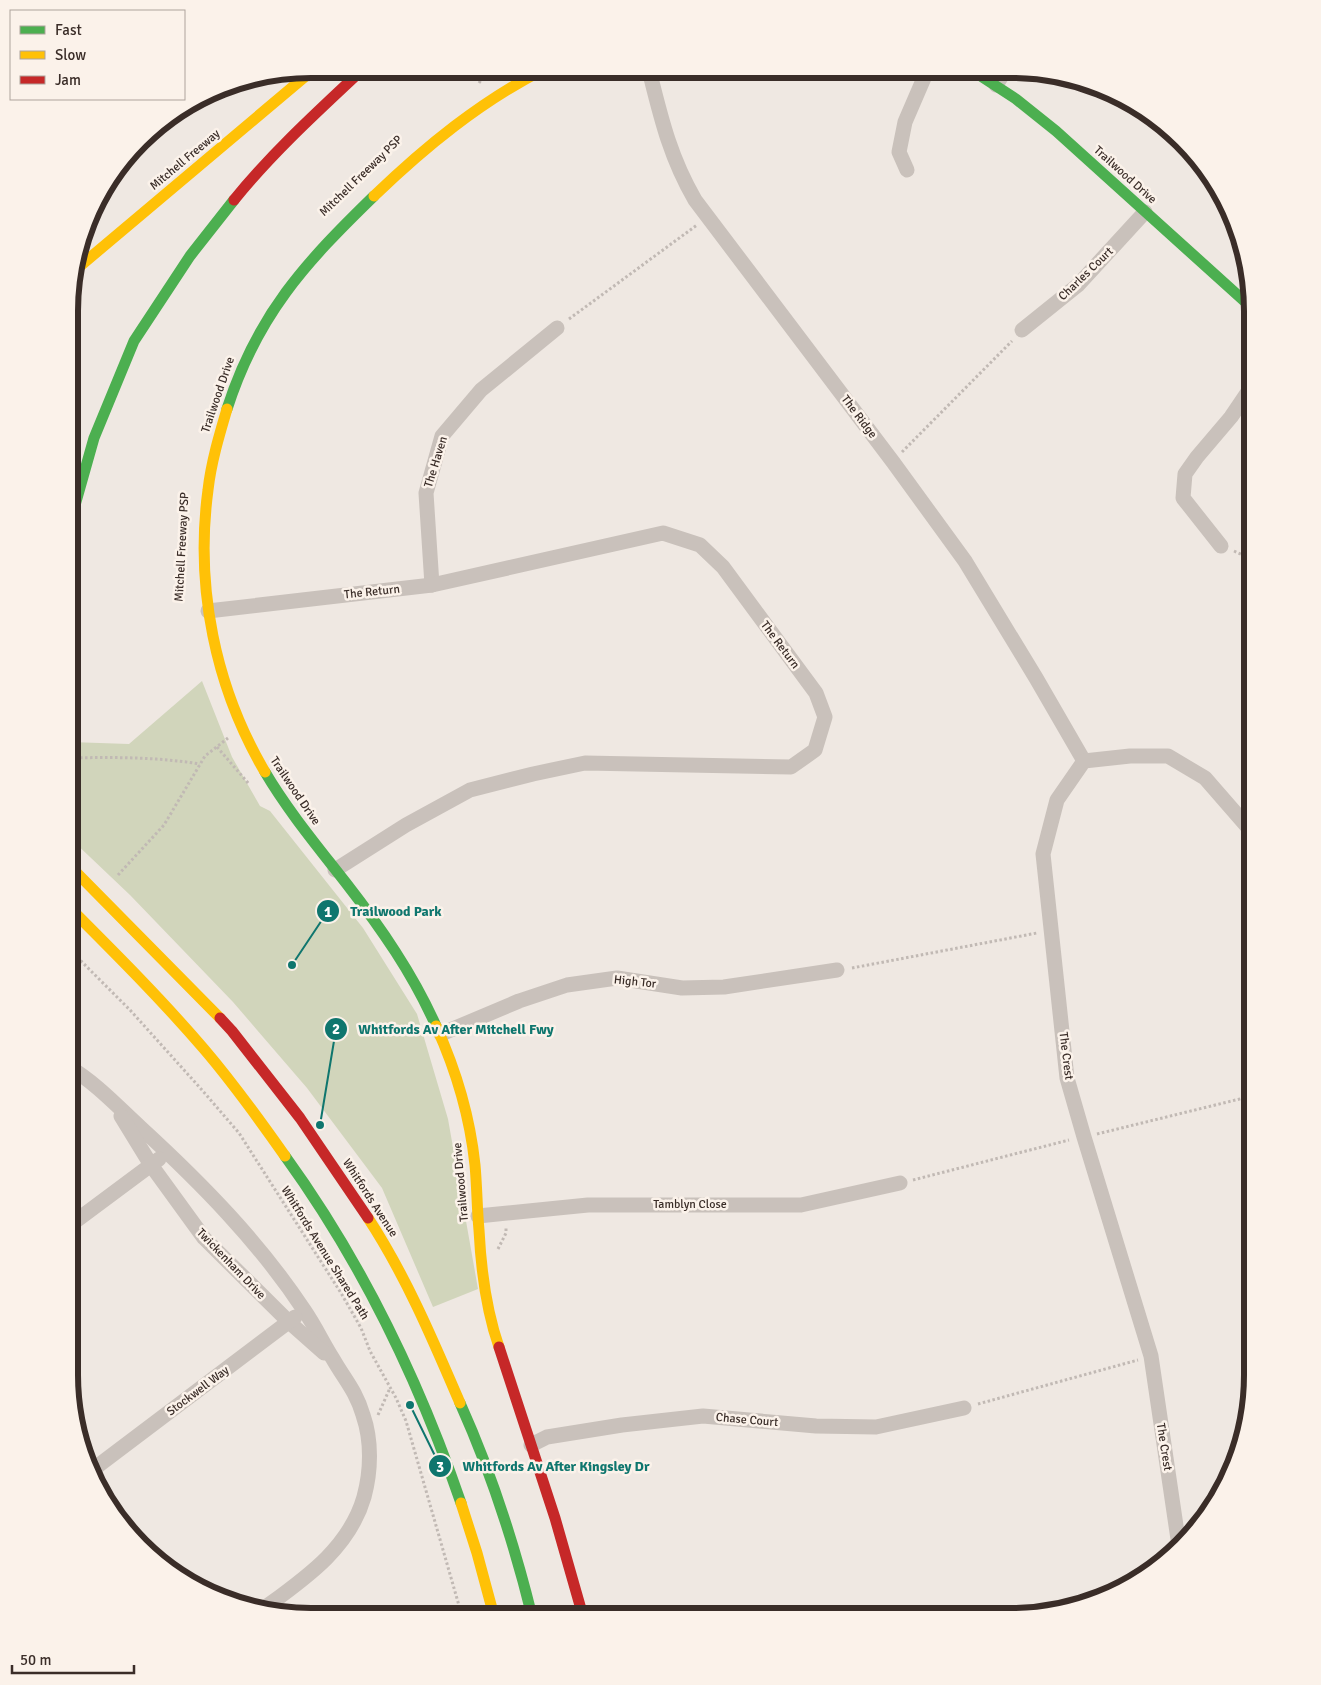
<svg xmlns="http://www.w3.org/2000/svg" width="1321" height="1685" viewBox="0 0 1321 1685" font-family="Signika,sans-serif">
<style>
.green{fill:#d1d5bb}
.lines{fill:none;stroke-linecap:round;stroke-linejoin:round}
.path{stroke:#c1b9b4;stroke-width:3;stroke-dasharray:2.5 2.5;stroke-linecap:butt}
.street{stroke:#c9c1bb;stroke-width:15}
.fast{stroke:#4caf50;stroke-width:11}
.slow{stroke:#ffc107;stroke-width:11}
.jam{stroke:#c62828;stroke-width:11}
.labels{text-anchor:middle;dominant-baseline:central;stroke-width:5;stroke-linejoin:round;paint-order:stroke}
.street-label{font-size:12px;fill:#3a2d28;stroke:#fbf2ea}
.rim{fill:none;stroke:#3a2d28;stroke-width:6}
.leader{fill:none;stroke:#0f766e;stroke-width:2}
.callout-dot{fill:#0f766e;stroke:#fbf2ea;stroke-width:2}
.mark-label{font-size:15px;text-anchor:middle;font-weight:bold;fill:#fff}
.callout-label{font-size:14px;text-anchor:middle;font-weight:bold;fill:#0f766e;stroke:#fbf2ea;stroke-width:5;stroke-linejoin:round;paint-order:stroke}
</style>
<rect width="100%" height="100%" fill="#efe8e2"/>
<path class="green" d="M202,681L232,757L260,806L270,811L363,928L417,1014L448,1119L478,1289L433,1307L382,1188L307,1088L233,1002L130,895L70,838V742L129,744Z"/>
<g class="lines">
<g class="path">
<path d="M479,83L489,69"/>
<path d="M569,319L697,225"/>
<path d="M902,452L1012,341"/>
<path d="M1234,551L1252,559"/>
<path d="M217,747L249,784"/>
<path d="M70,758C114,757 157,757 200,764"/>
<path d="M118,875L164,825L205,756L228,738"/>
<path d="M70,950L130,1010L202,1090L239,1133L341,1293L361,1328L370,1351L396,1398L406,1421L462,1616"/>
<path d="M852,968L1037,933"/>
<path d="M1097,1134L1252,1096"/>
<path d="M913,1180L1069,1140"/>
<path d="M498,1249L506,1233V1228"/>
<path d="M978,1404L1138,1360"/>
<path d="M378,1415L390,1388"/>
</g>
<g class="street">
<path d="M649,70C661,118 670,157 695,200L893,462L965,561L1036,678L1084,761"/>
<path d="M996,85L1005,71"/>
<path d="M907,170L899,152L905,122L927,71"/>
<path d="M1022,330L1078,285L1145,212"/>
<path d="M1221,546L1183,498L1185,474L1197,457L1231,417L1252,386"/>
<path d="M432,585L426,493L442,436L481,390L557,328"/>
<path d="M208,611L432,585L663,533L700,545L723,567L816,693L825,717L815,750L791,767L585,763L533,774L470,790L406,825L335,870"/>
<path d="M441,1034L519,1001L567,985L617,978L682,988L724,987L837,970"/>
<path d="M69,1067C96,1083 118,1107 141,1128C201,1183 259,1242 304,1310C315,1326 323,1343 333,1359C345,1380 356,1391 363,1415C372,1441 371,1471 364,1497C349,1549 304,1579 263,1609"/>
<path d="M121,1116L151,1165L204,1238L289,1322L324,1353"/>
<path d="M478,1216L588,1205H801L900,1183"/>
<path d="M69,1226L159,1159"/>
<path d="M531,1445L547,1437L622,1425L703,1416L816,1426L876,1427L964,1408"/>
<path d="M91,1471L295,1317"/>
<path d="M1179,1546L1151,1356L1084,1137L1067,1078L1043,854L1057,800L1084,761L1130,756H1168L1205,778L1252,832"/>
</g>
<g class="fast">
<path d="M973,71L1016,99L1056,131L1252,308"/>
<path d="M227,409C257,315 305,263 374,196"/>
<path d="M70,523L94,438L134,341L190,256L234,200"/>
<path d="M265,772C288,811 318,847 346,883C381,928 413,974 436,1026"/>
<path d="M285,1156C361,1261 419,1381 461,1503"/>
<path d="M460,1403C491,1472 514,1543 532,1616"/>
</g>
<g class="slow">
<path d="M374,196C426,146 480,102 544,69"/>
<path d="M73,272L314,69"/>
<path d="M227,409C219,436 211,463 208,490C195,587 215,687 265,772"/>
<path d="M70,866L220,1018"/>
<path d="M70,908C116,954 162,1000 204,1049C233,1083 259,1119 285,1156"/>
<path d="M436,1026C456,1070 470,1117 475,1165C477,1187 477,1209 479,1230C481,1269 486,1310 499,1347"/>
<path d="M368,1218C406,1276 433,1340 460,1403"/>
<path d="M461,1503L477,1553L494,1616"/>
</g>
<g class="jam">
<path d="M234,200C272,153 318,111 363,69"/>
<path d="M220,1018L232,1031L300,1118L368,1218"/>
<path d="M499,1347L555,1518L583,1616"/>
</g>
</g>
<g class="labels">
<g class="street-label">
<text transform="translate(185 160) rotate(-40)">Mitchell Freeway</text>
<text transform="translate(1125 175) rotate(42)">Trailwood Drive</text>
<text transform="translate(361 176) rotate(-44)">Mitchell Freeway PSP</text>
<text transform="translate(1086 274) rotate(-44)">Charles Court</text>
<text transform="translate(218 395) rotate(-71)">Trailwood Drive</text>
<text transform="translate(859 417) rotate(53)">The Ridge</text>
<text transform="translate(436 462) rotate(-73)">The Haven</text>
<text transform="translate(182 547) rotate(-87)">Mitchell Freeway PSP</text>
<text transform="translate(372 592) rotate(-6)">The Return</text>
<text transform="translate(780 645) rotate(53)">The Return</text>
<text transform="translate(295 791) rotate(56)">Trailwood Drive</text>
<text transform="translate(635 982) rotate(6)">High Tor</text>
<text transform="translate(1066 1056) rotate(83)">The Crest</text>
<text transform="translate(461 1182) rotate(-95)">Trailwood Drive</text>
<text transform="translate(370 1198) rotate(57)">Whitfords Avenue</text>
<text x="690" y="1204">Tamblyn Close</text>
<text transform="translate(325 1253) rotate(58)">Whitfords Avenue Shared Path</text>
<text transform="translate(231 1264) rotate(46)">Twickenham Drive</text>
<text transform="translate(198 1391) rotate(-37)">Stockwell Way</text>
<text transform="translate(747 1420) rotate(5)">Chase Court</text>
<text transform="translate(1164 1447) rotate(81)">The Crest</text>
</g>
</g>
<path d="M0 0H1321V1685H0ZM311 78H1011A233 233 0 0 1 1244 311V1375A233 233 0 0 1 1011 1608H311A233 233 0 0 1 78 1375V311A233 233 0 0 1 311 78Z" fill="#fbf2ea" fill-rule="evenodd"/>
<path class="rim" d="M311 78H1011A233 233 0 0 1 1244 311V1375A233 233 0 0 1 1011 1608H311A233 233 0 0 1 78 1375V311A233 233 0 0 1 311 78Z"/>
<path class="leader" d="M292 965L328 911M320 1125L336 1029M410 1405L440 1466"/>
<g class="callout-dot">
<circle cx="292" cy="965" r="5"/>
<circle cx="320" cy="1125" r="5"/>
<circle cx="410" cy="1405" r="5"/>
<circle cx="328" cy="911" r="12"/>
<circle cx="336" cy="1029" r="12"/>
<circle cx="440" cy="1466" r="12"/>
</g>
<g class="mark-label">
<text x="328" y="917">1</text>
<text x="336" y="1034">2</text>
<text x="440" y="1472">3</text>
</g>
<g class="callout-label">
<text x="396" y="916">Trailwood Park</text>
<text x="456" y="1034">Whitfords Av After Mitchell Fwy</text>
<text x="556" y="1471">Whitfords Av After Kingsley Dr</text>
</g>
<rect x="10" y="10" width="175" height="90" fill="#fbf2ea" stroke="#aea39c"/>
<rect x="20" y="26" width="25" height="8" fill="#4caf50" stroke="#aea39c"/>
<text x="55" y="35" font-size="15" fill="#3a2d28">Fast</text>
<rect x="20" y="51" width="25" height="8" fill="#ffc107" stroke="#aea39c"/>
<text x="55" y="60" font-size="15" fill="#3a2d28">Slow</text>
<rect x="20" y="76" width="25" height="8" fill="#c62828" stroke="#aea39c"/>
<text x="55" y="85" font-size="15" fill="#3a2d28">Jam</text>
<path d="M12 1665v8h122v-8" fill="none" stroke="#3a2d28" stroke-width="2.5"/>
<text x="20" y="1665" font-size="15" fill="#3a2d28" stroke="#fbf2ea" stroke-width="4" paint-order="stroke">50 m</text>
</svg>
